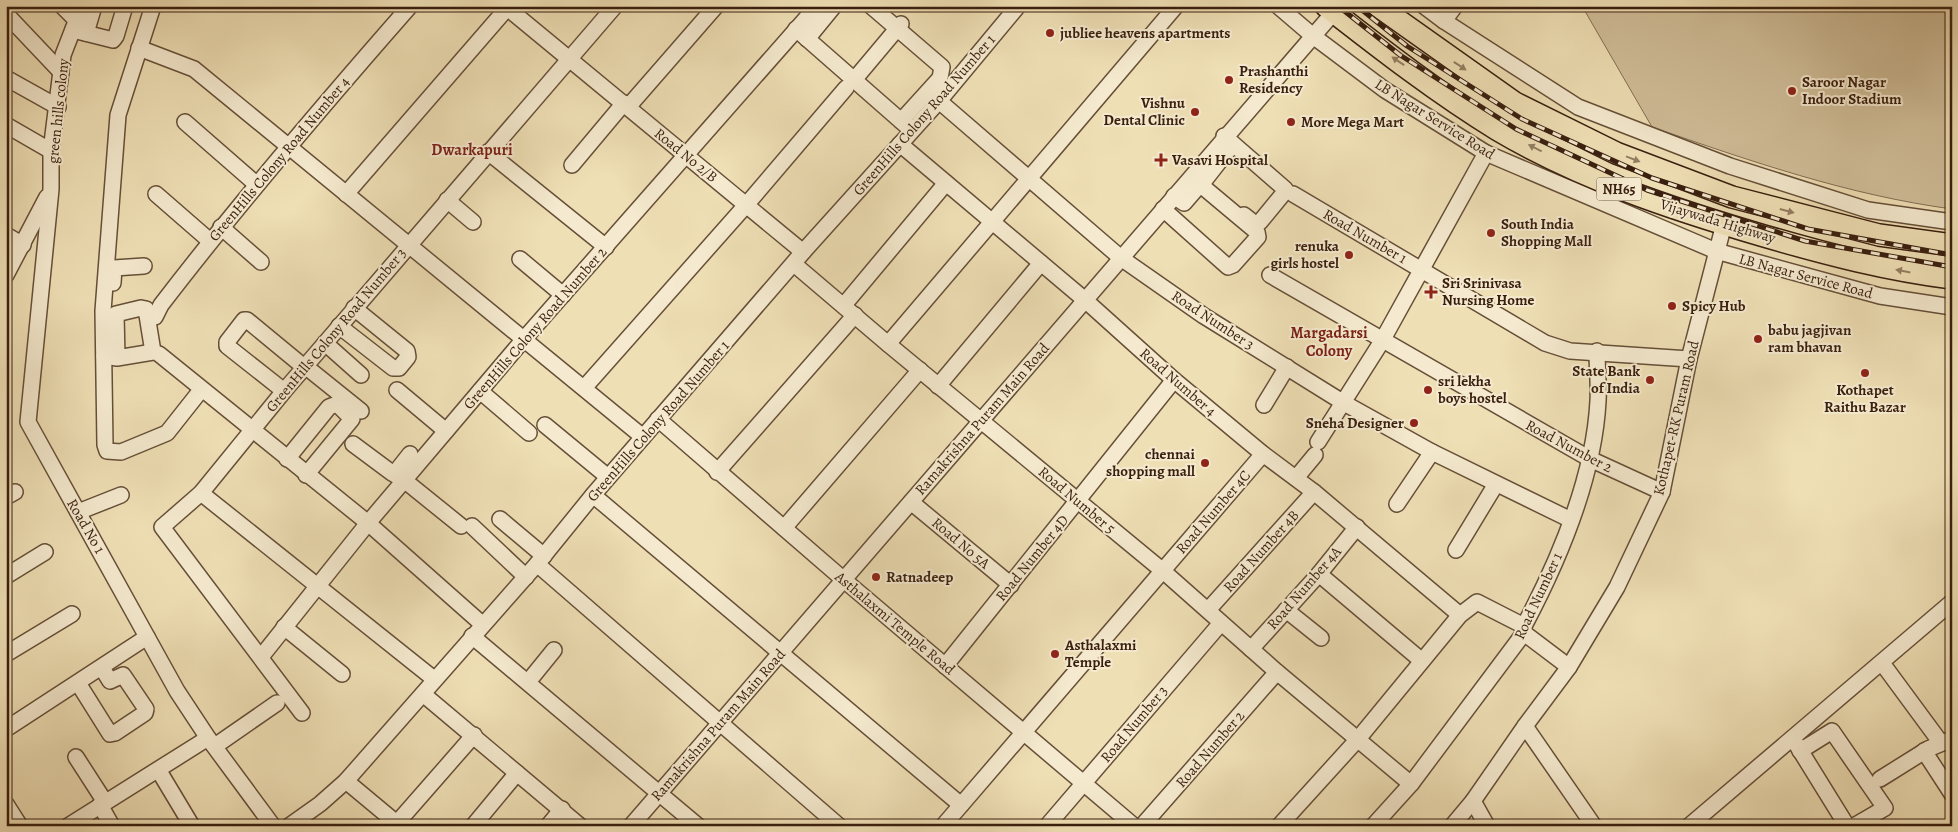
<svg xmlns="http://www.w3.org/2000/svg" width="1958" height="832" viewBox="0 0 1958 832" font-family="Alegreya,serif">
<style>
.pitch{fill:#d0be99;stroke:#846e54}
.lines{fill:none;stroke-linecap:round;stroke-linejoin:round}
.minor-casing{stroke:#664f38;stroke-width:18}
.highway-casing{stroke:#391f0f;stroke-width:24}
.minor{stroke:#f5eacf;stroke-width:15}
.highway{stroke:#efdfb5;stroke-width:21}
.rail-casing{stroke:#391f0f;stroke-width:5}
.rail{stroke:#f5eacf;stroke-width:3;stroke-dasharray:9;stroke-linecap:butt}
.oneway{fill:#947f62}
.poi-dot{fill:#8f2418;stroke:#f5eacf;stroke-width:2}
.labels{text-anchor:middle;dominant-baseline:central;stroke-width:4;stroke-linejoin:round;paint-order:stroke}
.shield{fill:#f5eacf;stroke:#715c49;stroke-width:1}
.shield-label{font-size:14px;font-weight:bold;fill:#391f0f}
.poi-label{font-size:15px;font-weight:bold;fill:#391f0f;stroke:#f5eacf;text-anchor:start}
.street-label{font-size:15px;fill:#391f0f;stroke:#f5eacf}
.neighbourhood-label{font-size:16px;font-weight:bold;fill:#7a1f14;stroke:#f5eacf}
</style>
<rect width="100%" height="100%" fill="#efdfb5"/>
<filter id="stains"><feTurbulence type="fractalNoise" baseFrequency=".004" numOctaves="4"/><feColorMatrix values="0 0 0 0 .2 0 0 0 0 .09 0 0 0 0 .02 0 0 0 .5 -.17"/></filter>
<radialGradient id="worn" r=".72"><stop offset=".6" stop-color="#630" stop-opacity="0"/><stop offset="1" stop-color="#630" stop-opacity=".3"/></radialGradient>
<path class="pitch" d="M1582,6H1952V209C1848,195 1750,161 1652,127Z"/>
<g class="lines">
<defs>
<g id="minor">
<path d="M62,6L77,21"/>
<path d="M82,6L63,55L51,151V189L28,422L177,691L208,738L273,826"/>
<path d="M153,6L118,115L103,311L105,445L107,451L121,452L167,433L201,390"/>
<path d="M505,6L803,252"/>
<path d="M871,6L942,67L940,78L901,121"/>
<path d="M1278,6L1313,36L1385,90L1486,153L1716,251L1880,296L1952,307"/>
<path d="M1424,6L1444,21L1578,107L1730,166L1868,210L1952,222"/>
<path d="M6,14L61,72"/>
<path d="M1444,21L1455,6"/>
<path d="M796,29L909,128"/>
<path d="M73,30L113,40L116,36L125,6"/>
<path d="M86,33L94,6"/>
<path d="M807,39L834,6"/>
<path d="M139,48L194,69L643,437"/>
<path d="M6,78L58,107"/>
<path d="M854,80L901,24"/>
<path d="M939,101L1121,258L1204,316L1344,403L1432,452L1571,520"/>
<path d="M628,107L716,6"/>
<path d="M185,122L256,184"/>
<path d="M6,125L51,151"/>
<path d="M1224,136L1285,189L1283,194L1260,222L1254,223L1244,215"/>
<path d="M900,144L1085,300L1174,380L1263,454L1314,492L1460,615"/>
<path d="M488,152L606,247"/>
<path d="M572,165L624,103"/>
<path d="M1204,181L1233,144"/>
<path d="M156,194L210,241"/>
<path d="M346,194L509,6"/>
<path d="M1293,194L1545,343L1570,351L1689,359"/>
<path d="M447,200L473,222"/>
<path d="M1163,209L1228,267L1233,265L1258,237L1257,232L1202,186L1197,188L1184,203L1174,196"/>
<path d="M221,227L261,262"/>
<path d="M6,235L23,245"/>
<path d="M520,259L563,295"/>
<path d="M794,264L888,344L1163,571L1277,672L1411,784"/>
<path d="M6,275L47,197"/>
<path d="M1270,275L1590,459L1662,492"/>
<path d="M113,283L114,268L144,266"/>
<path d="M844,305L946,183"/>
<path d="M155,317L161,305C240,202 324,104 410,6"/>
<path d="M339,326L393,368H399L408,357L407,351L354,308"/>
<path d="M325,343L361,375"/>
<path d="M888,344L1176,6"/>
<path d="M159,354L368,523L482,624"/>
<path d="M104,356L117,358L153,352L146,309L141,308L116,314L117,358"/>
<path d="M305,366L361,411"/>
<path d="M938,386L1041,263"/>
<path d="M584,388L747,204L846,88"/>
<path d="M397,390L446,431"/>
<path d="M284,391L227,346V342L244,320H247L304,367"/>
<path d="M480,391L529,433"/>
<path d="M1264,405L1287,367"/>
<path d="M658,419L844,580L1134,826"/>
<path d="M545,425L608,477"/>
<path d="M1318,442L1382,341L1486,153"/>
<path d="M353,444L392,473L404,480L461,526"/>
<path d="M287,459L329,407L337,404L352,419L306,475"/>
<path d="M717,472L855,315"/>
<path d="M395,473L410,454"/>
<path d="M1296,478L1315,455"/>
<path d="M201,493L434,679"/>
<path d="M593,495L961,805"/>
<path d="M6,497L15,492"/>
<path d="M911,502L1011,585"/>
<path d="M1397,504L1432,452"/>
<path d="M78,512L121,495"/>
<path d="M500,519L544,556"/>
<path d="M472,526L526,577"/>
<path d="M784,528L920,370"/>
<path d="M1456,550L1496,484"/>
<path d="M537,564L839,826"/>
<path d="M1319,574L1422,661"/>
<path d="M6,576L45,552"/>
<path d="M1208,610L1314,492"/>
<path d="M1286,610L1321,638"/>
<path d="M284,627L342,674"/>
<path d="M1524,633L1569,667"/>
<path d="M472,636L698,826"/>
<path d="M1251,649L1319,574L1357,527"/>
<path d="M6,654L72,614"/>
<path d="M261,657L368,523L524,339L817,6"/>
<path d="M1882,663L1941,743"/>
<path d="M945,666L1174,380"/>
<path d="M528,682L554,650"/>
<path d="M78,683L110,734L115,733L145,713L146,709L123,675L110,681L102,668"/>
<path d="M423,694L580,826"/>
<path d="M302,713L162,527L201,493L284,391L615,6"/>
<path d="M1525,726L1594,826"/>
<path d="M6,729L147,637"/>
<path d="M1795,742L1847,826"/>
<path d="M215,746L277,703"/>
<path d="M1800,751L1832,731L1885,808L1854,826"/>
<path d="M1924,751L1952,794"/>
<path d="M76,757L105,802"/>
<path d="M159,771L192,826"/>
<path d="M1880,779L1928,749L1952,739"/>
<path d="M346,781L400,826"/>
<path d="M1473,801L1487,826"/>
<path d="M6,804L20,826"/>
<path d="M100,805L112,826"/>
<path d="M397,823L474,735"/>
<path d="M68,826L208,738"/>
<path d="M289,826L320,804L346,781L537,564L593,495L803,252L939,101L1018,6"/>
<path d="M473,826L517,773"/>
<path d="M548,826L562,809"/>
<path d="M631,826L1334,12"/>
<path d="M943,826L1263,454"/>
<path d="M1047,826L1221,623"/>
<path d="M1142,826L1277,672"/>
<path d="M1279,826L1358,739L1460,615L1477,602L1524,626"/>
<path d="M1373,826L1411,784L1524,633V626C1559,560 1594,478 1598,401C1599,385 1597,368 1597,351"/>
<path d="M1452,826L1473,801L1525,726L1569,667L1617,587L1662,492L1689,359L1724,224"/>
<path d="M1689,826L1952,602"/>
</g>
<g id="highway">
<path d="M1326,6C1381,49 1439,94 1498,130C1581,179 1672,209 1764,236C1826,254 1887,270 1952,278"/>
<path d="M1378,6L1515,103L1616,153L1732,197L1879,235L1952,245"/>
</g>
</defs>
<use href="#minor" class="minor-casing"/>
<use href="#highway" class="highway-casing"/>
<use href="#minor" class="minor"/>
<use href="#highway" class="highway"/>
<defs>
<g id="rail">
<path d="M1338,6L1400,55L1516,129L1647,190L1805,241L1952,267"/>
<path d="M1357,6L1407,46L1522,119L1652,178L1808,229L1952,255"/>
</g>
</defs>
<use href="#rail" class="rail-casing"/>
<use href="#rail" class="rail"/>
</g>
<defs><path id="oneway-solid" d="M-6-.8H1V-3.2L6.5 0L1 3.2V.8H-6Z" transform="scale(1.25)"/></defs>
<g class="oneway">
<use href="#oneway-solid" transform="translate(1398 61) rotate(-146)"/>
<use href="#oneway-solid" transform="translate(1460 66) rotate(34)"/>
<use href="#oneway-solid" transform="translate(1535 148) rotate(-153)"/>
<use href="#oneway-solid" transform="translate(1633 159) rotate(21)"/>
<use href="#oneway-solid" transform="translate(1787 211) rotate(15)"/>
<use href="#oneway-solid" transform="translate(1903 271) rotate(-169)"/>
</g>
<g class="poi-dot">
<circle cx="1050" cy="33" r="5"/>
<circle cx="1229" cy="80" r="5"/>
<circle cx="1792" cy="91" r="5"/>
<circle cx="1195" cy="112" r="5"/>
<circle cx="1291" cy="122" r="5"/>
<path d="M1158.5 152.5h5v5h5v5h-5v5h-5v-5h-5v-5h5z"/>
<circle cx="1491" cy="233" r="5"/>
<circle cx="1349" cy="255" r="5"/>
<path d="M1428.5 284.5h5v5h5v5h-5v5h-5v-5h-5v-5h5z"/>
<circle cx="1672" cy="306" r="5"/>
<circle cx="1758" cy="339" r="5"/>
<circle cx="1865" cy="373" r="5"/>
<circle cx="1650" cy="380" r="5"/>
<circle cx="1428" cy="390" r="5"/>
<circle cx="1414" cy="423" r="5"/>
<circle cx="1205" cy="463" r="5"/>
<circle cx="876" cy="577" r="5"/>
<circle cx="1055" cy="654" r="5"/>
</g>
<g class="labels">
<rect class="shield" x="1596.5" y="177.5" width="45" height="23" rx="4"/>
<g class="shield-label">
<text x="1619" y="189">NH65</text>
</g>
<g class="poi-label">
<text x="1060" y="33">jubliee heavens apartments</text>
<text x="1239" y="71">Prashanthi<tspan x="1239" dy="17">Residency</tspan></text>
<text x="1802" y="82">Saroor Nagar<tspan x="1802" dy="17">Indoor Stadium</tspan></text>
<text x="1185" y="103" text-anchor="end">Vishnu<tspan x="1185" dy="17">Dental Clinic</tspan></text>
<text x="1301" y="122">More Mega Mart</text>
<text x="1172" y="160">Vasavi Hospital</text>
<text x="1501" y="224">South India<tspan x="1501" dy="17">Shopping Mall</tspan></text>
<text x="1339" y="246" text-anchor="end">renuka<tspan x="1339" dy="17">girls hostel</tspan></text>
<text x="1442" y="283">Sri Srinivasa<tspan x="1442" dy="17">Nursing Home</tspan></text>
<text x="1682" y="306">Spicy Hub</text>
<text x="1768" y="330">babu jagjivan<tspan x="1768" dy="17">ram bhavan</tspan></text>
<text x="1640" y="371" text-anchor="end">State Bank<tspan x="1640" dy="17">of India</tspan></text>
<text x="1438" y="381">sri lekha<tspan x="1438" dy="17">boys hostel</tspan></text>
<text x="1865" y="390" text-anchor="middle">Kothapet<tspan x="1865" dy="17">Raithu Bazar</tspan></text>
<text x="1404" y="423" text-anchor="end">Sneha Designer</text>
<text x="1195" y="454" text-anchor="end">chennai<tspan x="1195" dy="17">shopping mall</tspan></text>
<text x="886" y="577">Ratnadeep</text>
<text x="1065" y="645">Asthalaxmi<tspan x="1065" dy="17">Temple</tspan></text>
</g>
<g class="street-label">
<text transform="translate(58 111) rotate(-84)">green hills colony</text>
<text transform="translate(924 115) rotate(-49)">GreenHills Colony Road Number 1</text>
<text transform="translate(1435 119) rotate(32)">LB Nagar Service Road</text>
<text transform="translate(686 155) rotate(39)">Road No 2/B</text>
<text transform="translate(279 159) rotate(-50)">GreenHills Colony Road Number 4</text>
<text transform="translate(1718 221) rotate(17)">Vijaywada Highway</text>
<text transform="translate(1365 236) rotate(30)">Road Number 1</text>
<text transform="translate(1806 276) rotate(15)">LB Nagar Service Road</text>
<text transform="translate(1213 320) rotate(33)">Road Number 3</text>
<text transform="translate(535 328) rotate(-49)">GreenHills Colony Road Number 2</text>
<text transform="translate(336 330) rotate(-50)">GreenHills Colony Road Number 3</text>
<text transform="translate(1178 382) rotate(41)">Road Number 4</text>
<text transform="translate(1676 418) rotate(-77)">Kothapet-RK Puram Road</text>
<text transform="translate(982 419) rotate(-49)">Ramakrishna Puram Main Road</text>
<text transform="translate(658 421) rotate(-49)">GreenHills Colony Road Number 1</text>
<text transform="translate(1569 446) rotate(28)">Road Number 2</text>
<text transform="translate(1077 500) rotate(40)">Road Number 5</text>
<text transform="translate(1213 512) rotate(-49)">Road Number 4C</text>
<text transform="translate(86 526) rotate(60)">Road No 1</text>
<text transform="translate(961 543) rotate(40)">Road No 5A</text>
<text transform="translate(1261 551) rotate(-48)">Road Number 4B</text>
<text transform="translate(1032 558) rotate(-51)">Road Number 4D</text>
<text transform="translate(1304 588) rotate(-49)">Road Number 4A</text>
<text transform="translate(1538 596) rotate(-65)">Road Number 1</text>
<text transform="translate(895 623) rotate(40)">Asthalaxmi Temple Road</text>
<text transform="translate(1134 724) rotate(-50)">Road Number 3</text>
<text transform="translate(718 725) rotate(-49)">Ramakrishna Puram Main Road</text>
<text transform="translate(1210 749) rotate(-49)">Road Number 2</text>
</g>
<g class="neighbourhood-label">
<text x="472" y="150">Dwarkapuri</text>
<text x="1329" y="333">Margadarsi<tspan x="1329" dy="18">Colony</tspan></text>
</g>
</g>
<rect width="1958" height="832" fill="none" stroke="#efdfb5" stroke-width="25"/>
<rect x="8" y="8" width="1943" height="817" fill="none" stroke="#391f0f" stroke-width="2.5"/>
<rect x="12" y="12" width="1933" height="807" fill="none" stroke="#391f0f"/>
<rect width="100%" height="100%" filter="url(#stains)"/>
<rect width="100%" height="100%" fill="url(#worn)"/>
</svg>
